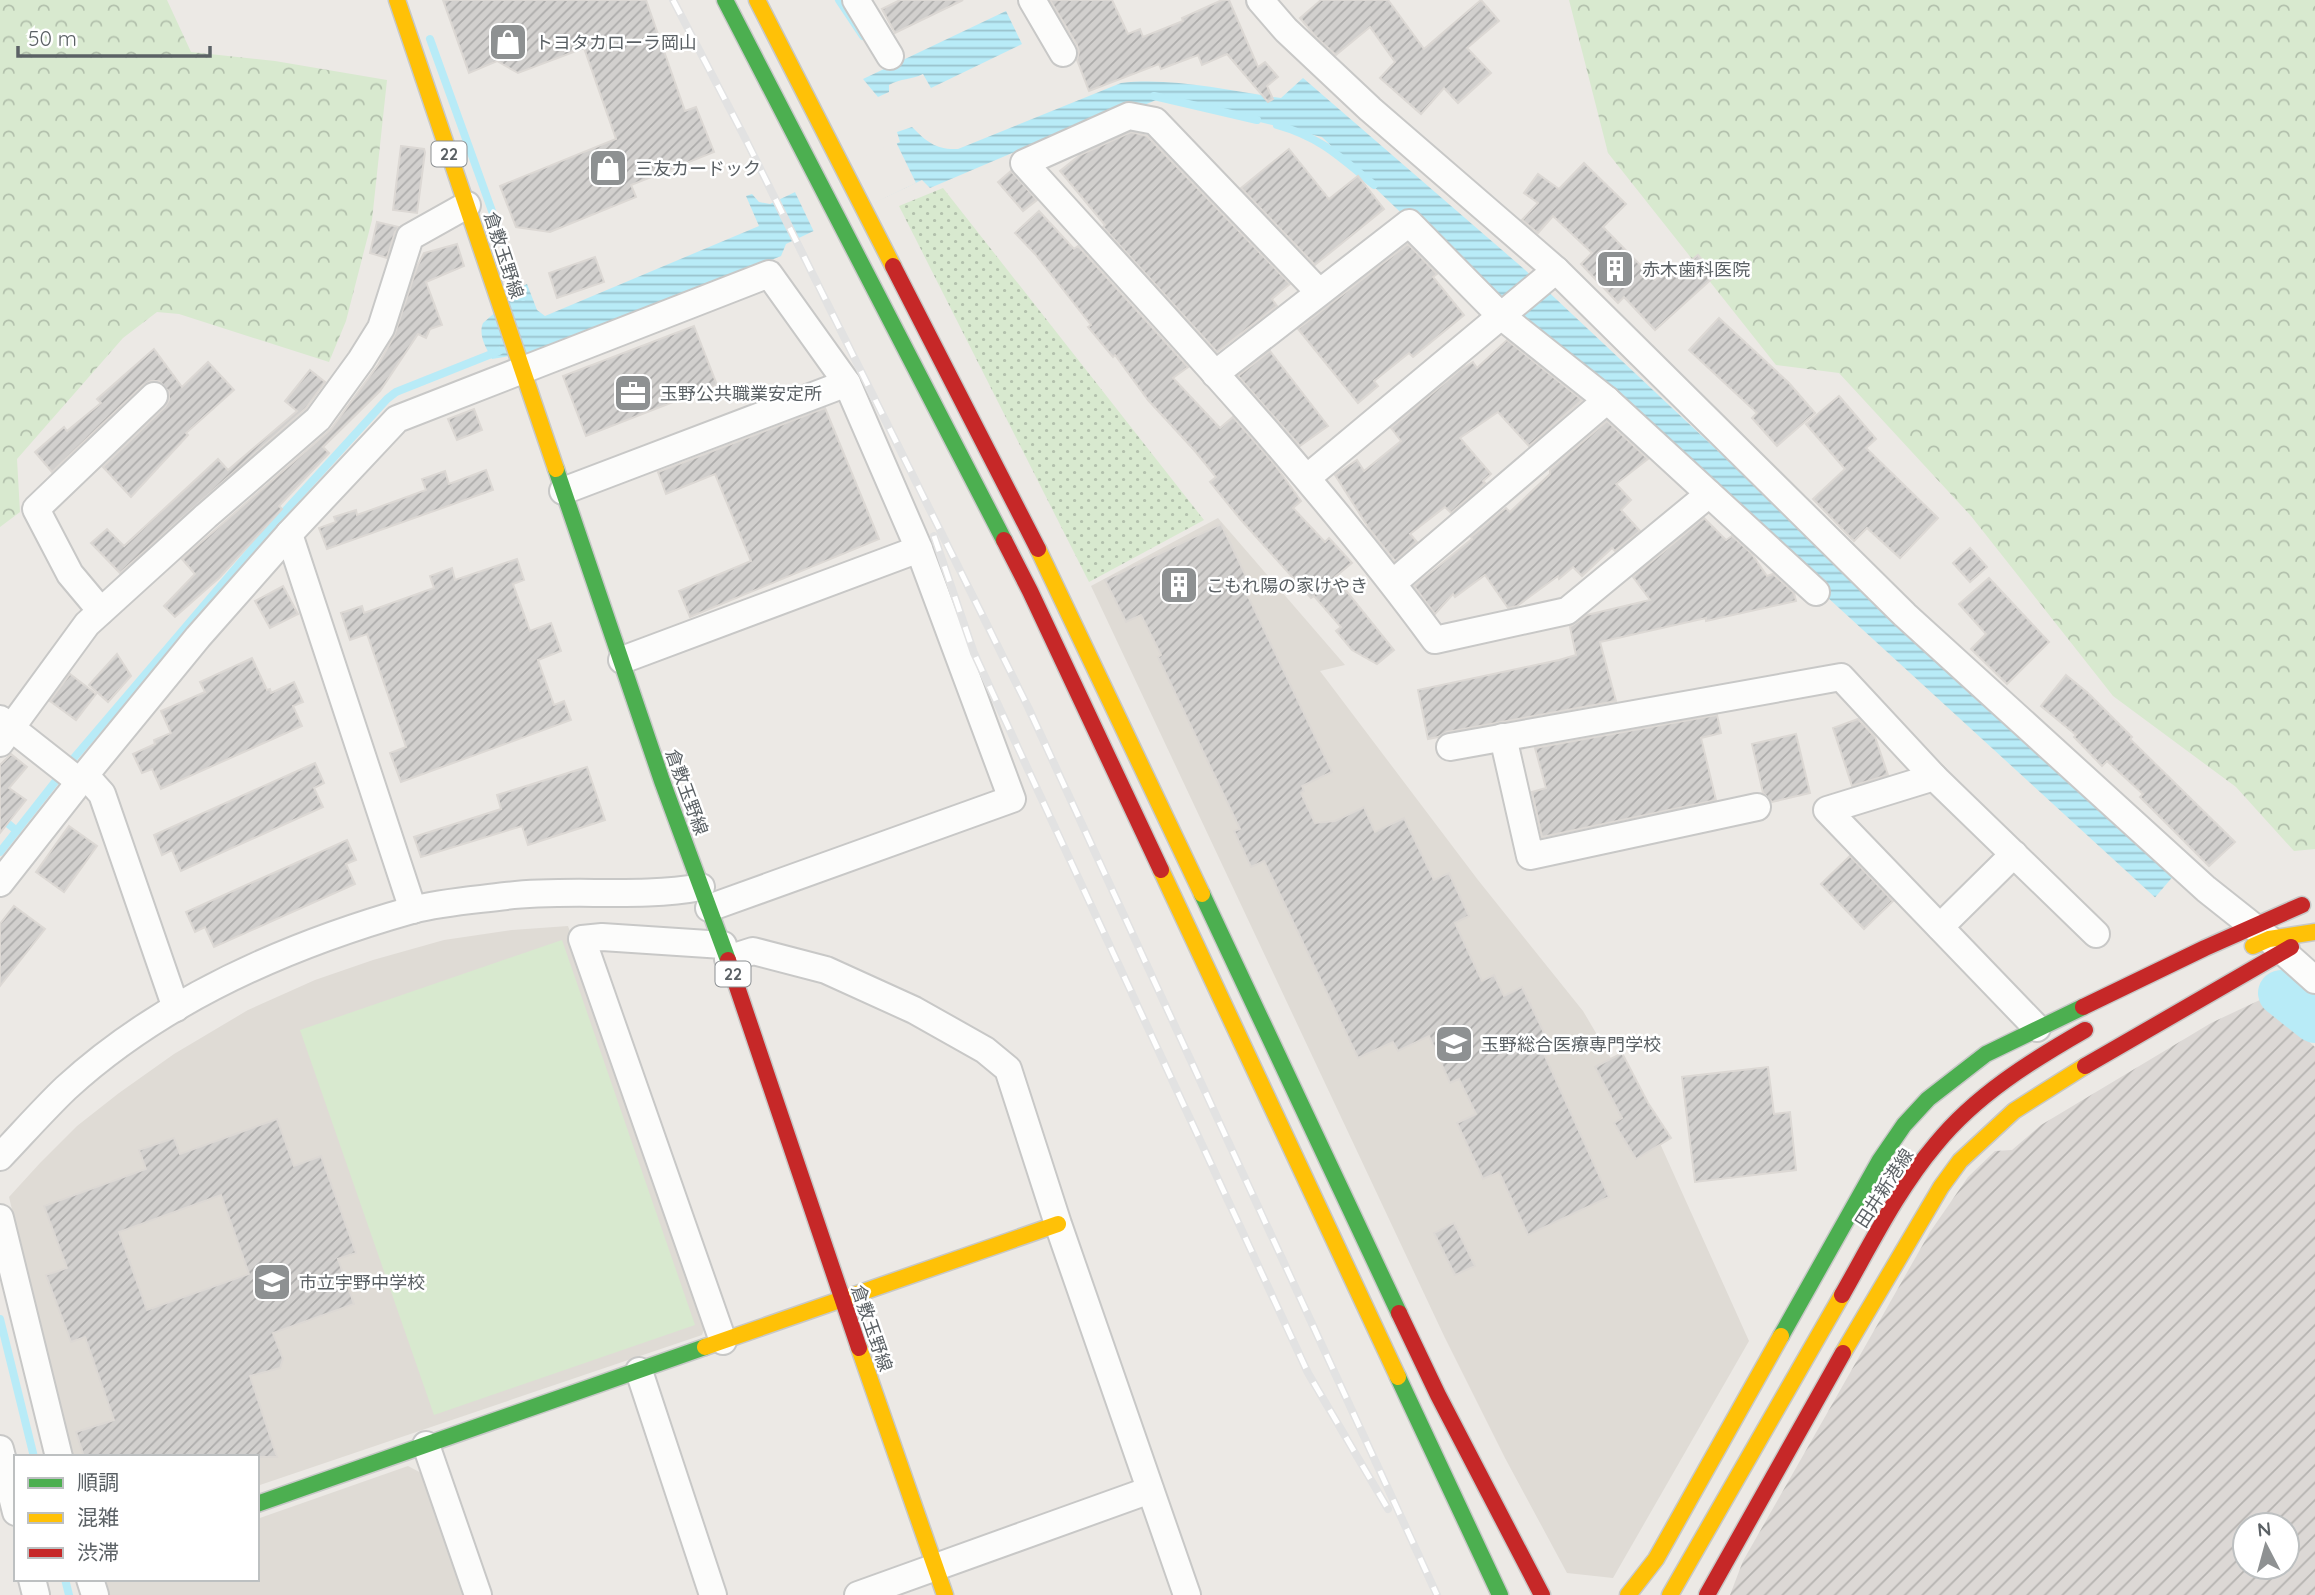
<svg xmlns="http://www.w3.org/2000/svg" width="2315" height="1595" viewBox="0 0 2315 1595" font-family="Quicksand,'Noto Sans JP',sans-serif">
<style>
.industrial{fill:url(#industrial-furrows);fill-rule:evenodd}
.education{fill:#dfdbd5}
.grass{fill:url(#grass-dots)}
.forest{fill:url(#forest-crowns)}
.garden{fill:#d8e9cf}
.water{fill:url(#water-rules)}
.pier{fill:#ece9e5}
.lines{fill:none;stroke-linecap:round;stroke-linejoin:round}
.stream{stroke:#b8ebf7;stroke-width:8}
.river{stroke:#b8ebf7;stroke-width:46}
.building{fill:url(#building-hatch);stroke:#dcd8d4;stroke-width:2;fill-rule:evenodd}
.street-casing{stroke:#c8c8c7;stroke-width:30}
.fast-casing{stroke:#c7c8c7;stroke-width:19}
.slow-casing{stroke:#c7c8c7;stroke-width:19}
.jam-casing{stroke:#c7c8c7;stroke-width:19}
.street{stroke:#fcfcfb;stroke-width:26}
.fast{stroke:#4caf50;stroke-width:16}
.slow{stroke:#ffc107;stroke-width:16}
.jam{stroke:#c62828;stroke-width:16}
.rail-casing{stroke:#e2e2e2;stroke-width:8}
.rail{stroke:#fff;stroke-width:5;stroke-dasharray:16;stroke-linecap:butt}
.labels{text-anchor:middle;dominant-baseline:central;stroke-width:5;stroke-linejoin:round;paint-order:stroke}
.shield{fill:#fff;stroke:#8c9093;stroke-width:2}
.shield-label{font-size:16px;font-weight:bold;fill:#5b6165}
.poi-label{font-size:18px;fill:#5b6165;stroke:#fff;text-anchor:start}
.street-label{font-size:18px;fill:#5b6165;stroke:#fff}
</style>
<defs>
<pattern id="industrial-furrows" width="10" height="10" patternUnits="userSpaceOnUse" patternTransform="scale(1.75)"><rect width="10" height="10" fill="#dcd8d5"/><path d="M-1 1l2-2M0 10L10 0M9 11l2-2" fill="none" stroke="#b5b3b0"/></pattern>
<pattern id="grass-dots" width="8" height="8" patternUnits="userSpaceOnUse" patternTransform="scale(1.75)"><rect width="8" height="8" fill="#d8e9cf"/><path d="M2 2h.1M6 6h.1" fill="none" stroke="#b2c0ac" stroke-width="1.8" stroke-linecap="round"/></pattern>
<pattern id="forest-crowns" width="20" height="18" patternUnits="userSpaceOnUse" patternTransform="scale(1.75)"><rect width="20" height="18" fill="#d8e9cf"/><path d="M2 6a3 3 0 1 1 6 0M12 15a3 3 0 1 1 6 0" fill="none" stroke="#b2c0ac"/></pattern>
<pattern id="water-rules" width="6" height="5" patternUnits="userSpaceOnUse" patternTransform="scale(1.75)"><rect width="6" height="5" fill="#b8ebf7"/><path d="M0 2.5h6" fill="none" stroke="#99c2cc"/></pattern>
<pattern id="building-hatch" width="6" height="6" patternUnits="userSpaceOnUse" patternTransform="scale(1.75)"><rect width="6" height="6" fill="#d2d0ce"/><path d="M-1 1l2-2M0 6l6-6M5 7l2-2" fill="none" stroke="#adacab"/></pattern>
</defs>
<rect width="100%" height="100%" fill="#ece9e5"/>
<path class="industrial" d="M2262,999L2315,1047V1595H1730L1743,1561L1930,1232L1968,1177L1995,1151L2012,1150L2041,1125L2211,1023ZM2245,1525H2287V1567H2245Z"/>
<g class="education">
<path d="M1218,518L1345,665L1320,671L1478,880L1583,1011L1622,1077H1630L1749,1341L1613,1578L1567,1573L1505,1458L1445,1338L1091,586Z"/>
<path d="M568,926L707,1321L702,1335L257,1486V1457H72L9,1197L40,1163L77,1126L119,1093L174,1054L248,1010L315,980L373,960L444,940L512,930Z"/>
<path d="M408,1466L425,1475L468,1595H110L107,1586L106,1579H257V1519Z"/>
</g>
<path class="grass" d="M943,188L1204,520L1089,582L899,206Z"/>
<g class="forest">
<path d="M0,0H167L191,52L275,61L387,80L372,220L346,321L329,362L179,314L157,312L123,338L17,459L20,512L0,527Z"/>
<path d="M1569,0H2315V849L2294,851L2236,787L2113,696L1971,516L1839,373L1776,365L1608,153Z"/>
</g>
<path class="garden" d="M562,940L695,1325L434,1415L300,1030Z"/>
<g class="water">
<path d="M1006,11L1022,44L931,88L923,74C911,80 901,78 889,85V92L878,97L863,79Z"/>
<path d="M1303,78L1524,269L2171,876L2300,981L2304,990L2286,1009L2282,1006L2278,1010L1779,553L1493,301L1322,137L1161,98L1026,154L1024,148L930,188L922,180L786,244L781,256L557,348L492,359C486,348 478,335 483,323L515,295L517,289L527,284L537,310L545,316L759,226L746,196L752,194L759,202L770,204L900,142L897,132L912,127C927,142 936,150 958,149L1121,83C1173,77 1229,91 1281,98Z"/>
</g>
<g class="pier">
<path d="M896,142L916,183L814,232L794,190Z"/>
<path d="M2175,874L2302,980L2261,998L2152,901Z"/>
</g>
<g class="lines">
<g class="stream">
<path d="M839,0L863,36"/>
<path d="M430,39L523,297"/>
<path d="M1154,96L1257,120"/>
<path d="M1277,125C1320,137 1340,157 1374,185"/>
<path d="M0,817L17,831"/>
<path d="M0,852L73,759L276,521L387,399L396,392L499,351"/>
<path d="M0,1319L34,1457"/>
<path d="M65,1579L69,1595"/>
</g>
<path class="river" d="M2281,993L2315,1020"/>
</g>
<g class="building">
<path d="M443,0H646L685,111L696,107L714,152L631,185L636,197L550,232L516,227L500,186L616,139L584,48L518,73L497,61L469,73Z"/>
<path d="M900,0H963L895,33L882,9Z"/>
<path d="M1050,0H1112L1128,34L1140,29L1143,37L1183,21L1182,18L1222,0H1229L1258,67L1265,62L1278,77L1267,86L1273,99L1268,102L1227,54L1202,65L1198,55L1161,69L1159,64L1089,91L1077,60L1079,52L1077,45Z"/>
<path d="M1321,0H1388L1424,49L1481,0L1499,21L1467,48L1491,73L1458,103L1444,88L1421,114L1380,78L1395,62L1370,27L1336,55L1316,37L1300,18Z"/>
<path d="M1131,132L1147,136L1290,284L1272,299L1277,306L1217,352L1103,227L1105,225L1060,171L1080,155Z"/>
<path d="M401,146L424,149L425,152L417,213L393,210Z"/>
<path d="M1289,149L1329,199L1358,176L1384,209L1315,265L1241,188Z"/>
<path d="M1584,163L1626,204L1603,227L1655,280L1663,273L1668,279L1698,255L1715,276L1655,330L1624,297L1618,303L1581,264L1592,253L1553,216L1538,233L1522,220L1538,203L1524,193L1538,174L1559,189Z"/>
<path d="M1011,171L1037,200L1023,211L998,182Z"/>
<path d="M1039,211L1074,249L1078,246L1188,367L1173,378L1220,428L1233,417L1275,465L1301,501L1293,508L1325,542L1329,538L1352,563L1335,577L1394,650L1377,664L1352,650L1336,631L1341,627L1314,596L1311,598L1241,520L1210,482L1216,477L1194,450L1148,400L1115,355L1113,357L1088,327L1091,325L1035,254L1015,233Z"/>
<path d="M377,222L399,227L395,232L387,258L370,253Z"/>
<path d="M457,244L464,266L426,282L442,325L430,329L426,338L418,334L380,391L323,447L329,453L279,506L282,509L219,578L175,617L164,606L195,574L182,559L331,429L378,365L394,336L417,267L424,253Z"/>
<path d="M1408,244L1437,274L1433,277L1464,315L1413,357L1409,353L1374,381L1378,386L1358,403L1298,329Z"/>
<path d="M595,257L604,282L557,298L549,273Z"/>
<path d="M1719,318L1789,383L1815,413L1777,446L1752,418L1757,413L1689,350Z"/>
<path d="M694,326L717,385L586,436L563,376Z"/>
<path d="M1507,340L1582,400L1529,446L1498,412L1460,438L1491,474L1483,481L1485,483L1451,513L1445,507L1410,534L1417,542L1395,561L1370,530L1335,475L1357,460L1364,471L1401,441L1391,428L1461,369L1473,362L1477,368Z"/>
<path d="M154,349L182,387L208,362L234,390L186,433L188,435L131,497L103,467L165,407L169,400V392L159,381H151L143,385L52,472L35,452L64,427L67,431L101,403L97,399Z"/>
<path d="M1270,351L1328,426L1300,446L1238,376Z"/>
<path d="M310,370L325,382L306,408L120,573L91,543L107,529L124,546L218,459L228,470L297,411L285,401Z"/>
<path d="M1839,396L1876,439L1866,448L1938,518L1900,558L1867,528L1854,541L1813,499L1845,469L1806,424Z"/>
<path d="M825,408L879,539L690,617L679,591L751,561L715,474L666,494L658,472Z"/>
<path d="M474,409L482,430L457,440L448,419Z"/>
<path d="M1607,421L1648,459L1616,484L1631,500L1621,510L1640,531L1615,551L1612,548L1582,576L1573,567L1559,579L1558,576L1517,606L1508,608L1485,575L1455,597L1453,594L1435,614L1414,586L1472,539L1471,537L1506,508L1510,512L1550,474V470Z"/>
<path d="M486,470L493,490L327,549L319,528L336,522L334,517L356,510L357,515L426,490L422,479L445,471L449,484Z"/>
<path d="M1704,518L1726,540L1732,536L1751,553L1767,576L1773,574L1794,593L1796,601L1706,621V618L1600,642L1616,701L1447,732L1438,737L1428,739L1418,690L1559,660L1576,655L1570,627L1587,615L1650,600L1633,577Z"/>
<path d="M1221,524L1252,589L1246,592L1332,772L1302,786L1304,791L1301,793L1315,823L1335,821L1364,807L1375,832L1404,818L1434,880L1449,873L1469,916L1455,923L1482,981L1494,975L1504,996L1522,987L1547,1039L1539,1043L1609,1197L1528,1235L1499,1172L1483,1179L1457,1123L1476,1114L1459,1079L1450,1083L1429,1036L1398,1051L1393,1042L1358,1058L1264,861L1251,867L1234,831L1240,829L1158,657L1161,655L1141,615L1126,622L1105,580Z"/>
<path d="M1970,548L1987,567L1970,582L1953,563Z"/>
<path d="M517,559L524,580L513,584L530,631L551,623L561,651L538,660L554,705L564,701L571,720L401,782L390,753L406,747L367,634L350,640L341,613L362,606L364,613L434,588L430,576L452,568L455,580Z"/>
<path d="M1989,578L2049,642L2007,684L1971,649L1986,634L1959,604Z"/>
<path d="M283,586L298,614L270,628L255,601Z"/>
<path d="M117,654L131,676L108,702L89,685Z"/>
<path d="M252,658L267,690L270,689L271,693L294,682L303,702L293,706L302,726L161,789L152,769L142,773L133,754L155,744L154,740L171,733L161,711L205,692L200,682Z"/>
<path d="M70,674L96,694L76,720L50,701Z"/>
<path d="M2066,675L2088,693L2132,737L2130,739L2235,842L2209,866L2140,797L2143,794L2107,761L2102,766L2074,737L2076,735L2041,706Z"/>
<path d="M1717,715L1721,733L1701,738L1716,800L1542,837L1532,792L1546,788L1535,748Z"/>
<path d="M1858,719L1875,737L1888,775L1852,786L1833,728Z"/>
<path d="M1796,734L1810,793L1772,802L1763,793L1752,744Z"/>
<path d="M11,754L27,767L9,788L26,800L0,833V765Z"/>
<path d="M315,763L324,783L314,788L323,807L181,871L172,850L162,855L154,835Z"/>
<path d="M587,767L605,820L528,845L522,826L421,857L414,837L501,809L497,795Z"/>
<path d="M69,826L97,846L64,892L36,872Z"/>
<path d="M347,840L356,860L346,864L355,884L214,947L205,927L195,932L186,912Z"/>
<path d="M1850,856L1893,901L1864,929L1821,884Z"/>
<path d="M14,906L45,929L0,986V924Z"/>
<path d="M1622,1053L1648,1103L1671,1138L1636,1159L1614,1123L1622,1118L1595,1067Z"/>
<path d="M1768,1067L1774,1114L1790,1112L1796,1170L1695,1182L1682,1077Z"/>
<path d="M277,1119L294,1166L321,1156L356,1253L338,1259L354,1304L273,1333L283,1359L280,1368L250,1376L277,1457H84L76,1432L114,1420L85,1337L71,1342L46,1275L67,1268L44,1206L146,1169L139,1150L174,1138L180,1154ZM221,1195L249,1274L147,1310L119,1232Z"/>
<path d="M1454,1223L1475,1266L1455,1275L1434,1233Z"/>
</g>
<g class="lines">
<defs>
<g id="street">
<path d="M856,0L890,56"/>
<path d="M1032,0L1063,53"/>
<path d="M1260,0L1286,30L1370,109L1556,270L1905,615L2206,889L2269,939L2315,980"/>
<path d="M1318,291L1155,121L1129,116L1024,163C1165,319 1310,470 1435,640L1567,611L1709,494"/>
<path d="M1215,374L1409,223L1500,315L1607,400L1816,592"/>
<path d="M1308,477L1556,270"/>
<path d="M563,491L847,383"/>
<path d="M289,534L413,910"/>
<path d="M1393,583L1607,400"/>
<path d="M101,611L70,574L36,509L154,396"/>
<path d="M622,660L919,549"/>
<path d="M0,719L80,782"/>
<path d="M1503,737L1530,856L1757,807"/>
<path d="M0,743L87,624L206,516L318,419L361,360L381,328L410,237L467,205"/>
<path d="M1450,747L1841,677L1934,777"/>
<path d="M85,775L102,794L176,1008"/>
<path d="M0,883L85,775L198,637L289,534L397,419L769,274L847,383L919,549L1012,799L709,908"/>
<path d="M1940,927L2014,854"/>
<path d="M728,959L753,951L826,970L914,1010L985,1050L1008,1069L1058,1224L1187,1595"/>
<path d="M2037,1028L1827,810L1934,777L2096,934"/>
<path d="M0,1157C22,1134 43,1110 66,1088C161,1001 288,945 412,910C442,902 475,900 506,896C571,888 637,899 701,887"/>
<path d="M0,1218L59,1457"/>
<path d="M723,1341L582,939L602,937L723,945"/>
<path d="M639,1371L713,1595"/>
<path d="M426,1445L478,1595"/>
<path d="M0,1449L16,1512"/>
<path d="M32,1579L36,1595"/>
<path d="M90,1579L95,1595"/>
<path d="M858,1595L1150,1490"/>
</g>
<g id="fast">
<path d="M725,0L1004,540"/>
<path d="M556,469L662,781L728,960"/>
<path d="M1202,894L1399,1313"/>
<path d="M1781,1336L1880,1160L1904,1125L1928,1099L1986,1054L2083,1007"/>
<path d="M1398,1377L1500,1595"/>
<path d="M257,1504L705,1347"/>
</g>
<g id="slow">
<path d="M397,0L556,469"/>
<path d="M757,0L893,266"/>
<path d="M1038,549L1202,894"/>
<path d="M1161,870L1398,1377"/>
<path d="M2253,946L2269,939L2315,932"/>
<path d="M705,1347L1058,1224"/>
<path d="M859,1348L945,1595"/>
<path d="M1843,1353L1941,1187L1960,1161L2014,1111L2085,1066"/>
<path d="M1628,1595L1656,1559L1781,1336"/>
<path d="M1670,1595L1842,1295"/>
</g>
<g id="jam">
<path d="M893,266L1038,549"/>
<path d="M1004,540L1030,591L1161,870"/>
<path d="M728,960L859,1348"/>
<path d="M2083,1007L2205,948L2302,905"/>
<path d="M2085,1066L2291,947"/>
<path d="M1842,1295C1871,1244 1898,1189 1936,1144C1976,1095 2031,1061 2085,1030"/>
<path d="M1399,1313L1438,1395L1542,1595"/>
<path d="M1707,1595L1843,1353"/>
</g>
</defs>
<use href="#street" class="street-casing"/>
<use href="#fast" class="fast-casing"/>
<use href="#slow" class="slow-casing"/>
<use href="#jam" class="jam-casing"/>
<use href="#street" class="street"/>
<use href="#fast" class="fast"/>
<use href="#slow" class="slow"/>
<use href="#jam" class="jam"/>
<defs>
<g id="rail">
<path d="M673,0L744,136L1028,707L1437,1595"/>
<path d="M934,536L974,653L1308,1373L1388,1509"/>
</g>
</defs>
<use href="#rail" class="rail-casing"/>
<use href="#rail" class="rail"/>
</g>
<defs>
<symbol id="shop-square" viewBox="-11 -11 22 22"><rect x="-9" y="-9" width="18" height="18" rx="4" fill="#8e9192" stroke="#fff"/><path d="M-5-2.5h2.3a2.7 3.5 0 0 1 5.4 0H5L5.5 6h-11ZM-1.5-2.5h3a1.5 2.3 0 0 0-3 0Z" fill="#fff"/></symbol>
<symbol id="building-square" viewBox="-11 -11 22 22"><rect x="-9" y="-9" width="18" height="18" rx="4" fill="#8e9192" stroke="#fff"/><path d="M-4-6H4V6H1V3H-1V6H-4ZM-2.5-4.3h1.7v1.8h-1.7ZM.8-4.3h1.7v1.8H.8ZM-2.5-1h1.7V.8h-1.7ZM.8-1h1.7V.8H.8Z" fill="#fff"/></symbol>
<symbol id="office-square" viewBox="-11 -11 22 22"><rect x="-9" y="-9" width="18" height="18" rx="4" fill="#8e9192" stroke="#fff"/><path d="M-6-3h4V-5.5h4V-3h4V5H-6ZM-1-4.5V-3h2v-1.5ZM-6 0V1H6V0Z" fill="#fff"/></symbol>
<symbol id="university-square" viewBox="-11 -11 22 22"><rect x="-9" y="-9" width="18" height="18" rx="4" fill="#8e9192" stroke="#fff"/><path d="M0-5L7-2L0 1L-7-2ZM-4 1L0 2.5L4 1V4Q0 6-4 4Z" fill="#fff"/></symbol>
<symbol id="school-square" viewBox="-11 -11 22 22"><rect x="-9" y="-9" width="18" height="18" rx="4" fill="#8e9192" stroke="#fff"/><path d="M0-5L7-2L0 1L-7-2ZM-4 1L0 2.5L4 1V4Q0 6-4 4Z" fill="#fff"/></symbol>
</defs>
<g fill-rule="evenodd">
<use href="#shop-square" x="486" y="20" width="44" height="44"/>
<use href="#shop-square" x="586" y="146" width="44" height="44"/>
<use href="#building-square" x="1593" y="247" width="44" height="44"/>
<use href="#office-square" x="611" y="371" width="44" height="44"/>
<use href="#building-square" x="1157" y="563" width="44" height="44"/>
<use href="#university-square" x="1432" y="1022" width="44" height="44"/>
<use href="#school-square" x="250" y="1260" width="44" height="44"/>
</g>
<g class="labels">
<g class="shield">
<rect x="431.5" y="141.5" width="35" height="25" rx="5"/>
<rect x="715.5" y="961.5" width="35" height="25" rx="5"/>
</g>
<g class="shield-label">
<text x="449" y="154">22</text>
<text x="733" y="974">22</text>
</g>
<g class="poi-label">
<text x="535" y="42">トヨタカローラ岡山</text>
<text x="635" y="168">三友カードック</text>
<text x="1642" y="269">赤木歯科医院</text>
<text x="660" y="393">玉野公共職業安定所</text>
<text x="1206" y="585">こもれ陽の家けやき</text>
<text x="1481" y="1044">玉野総合医療専門学校</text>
<text x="299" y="1282">市立宇野中学校</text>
</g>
<g class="street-label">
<text transform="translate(504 255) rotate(72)">倉敷玉野線</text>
<text transform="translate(687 792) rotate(70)">倉敷玉野線</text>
<text transform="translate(1884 1188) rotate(-57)">田井新港線</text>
<text transform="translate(872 1328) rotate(71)">倉敷玉野線</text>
</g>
</g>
<rect x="14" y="1455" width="245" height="126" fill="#ffffff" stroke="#bdc0c1" stroke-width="2"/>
<rect x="28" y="1478" width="35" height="10" fill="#4caf50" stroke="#bdc0c1" stroke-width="2"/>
<text x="77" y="1490" font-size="21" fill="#5b6165">順調</text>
<rect x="28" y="1513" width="35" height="10" fill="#ffc107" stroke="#bdc0c1" stroke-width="2"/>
<text x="77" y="1525" font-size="21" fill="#5b6165">混雑</text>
<rect x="28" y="1548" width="35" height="10" fill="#c62828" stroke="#bdc0c1" stroke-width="2"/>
<text x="77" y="1560" font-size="21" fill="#5b6165">渋滞</text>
<g transform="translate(2266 1546) rotate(354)"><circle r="33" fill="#ffffff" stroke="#bdc0c1" stroke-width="2"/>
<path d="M0-5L12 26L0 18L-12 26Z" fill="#8e9192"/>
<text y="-10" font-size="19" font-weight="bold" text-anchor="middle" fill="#5b6165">N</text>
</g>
<path d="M18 46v10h192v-10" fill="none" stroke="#5b6165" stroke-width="3.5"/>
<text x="28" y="46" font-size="21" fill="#5b6165" stroke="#ffffff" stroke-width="5" paint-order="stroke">50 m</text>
</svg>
